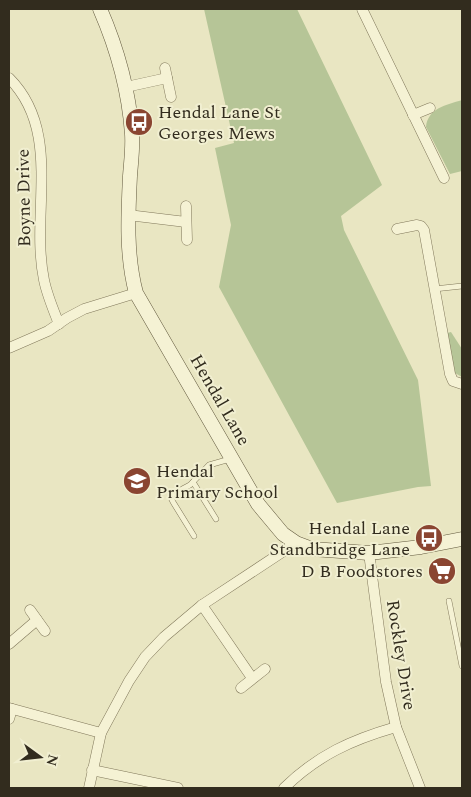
<svg xmlns="http://www.w3.org/2000/svg" width="471" height="797" viewBox="0 0 471 797" font-family="Spectral,serif">
<style>
.green{fill:#b6c597}
.lines{fill:none;stroke-linecap:round;stroke-linejoin:round}
.lane-casing{stroke:#81785b;stroke-width:6}
.street-casing{stroke:#81785b;stroke-width:11}
.secondary-casing{stroke:#62593e;stroke-width:15}
.lane{stroke:#f5f2d4;stroke-width:5}
.street{stroke:#f5f2d4;stroke-width:10}
.secondary{stroke:#f5f2d4;stroke-width:14}
.labels{text-anchor:middle;dominant-baseline:central;stroke-width:4;stroke-linejoin:round;paint-order:stroke}
.poi-label{font-size:18px;fill:#322c1e;stroke:#f1efd1;text-anchor:start}
.street-label{font-size:18px;fill:#322c1e;stroke:#f1efd1}
</style>
<rect width="100%" height="100%" fill="#e9e6c2"/>
<g class="green">
<path d="M204,9H297L382,185L341,216L344,230L418,380L431,486L418,487L337,503L219,287L231,225L215,148L234,143Z"/>
<path d="M462,100V171L450,174L426,127C428,108 446,105 462,100Z"/>
<path d="M451,332L462,349V377L455,373L454,369L447,333Z"/>
</g>
<g class="lines">
<defs>
<g id="lane">
<path d="M434,289L462,286"/>
<path d="M193,482L216,519"/>
<path d="M194,536L173,502L171,498L173,494L190,485L209,465L230,459"/>
<path d="M449,601L462,666"/>
</g>
<g id="street">
<path d="M362,9L444,178"/>
<path d="M165,68L171,97"/>
<path d="M9,78C63,132 30,213 44,280C47,295 53,309 59,324"/>
<path d="M126,87L167,78"/>
<path d="M413,115L430,108"/>
<path d="M186,206L187,240"/>
<path d="M128,215L186,222"/>
<path d="M397,229L417,225L421,226L424,230L450,374L453,381L462,384"/>
<path d="M9,348L48,331L67,318L84,309L136,293"/>
<path d="M369,553L386,682L396,727L420,788"/>
<path d="M202,605L252,678"/>
<path d="M30,610L45,631"/>
<path d="M9,644L37,620"/>
<path d="M241,688L265,669"/>
<path d="M9,708L101,733"/>
<path d="M9,719L12,709"/>
<path d="M92,770L178,788"/>
<path d="M89,788L101,733L129,681L145,657L164,637L202,605L296,543"/>
<path d="M284,788C318,755 351,740 396,727"/>
</g>
<path id="secondary" d="M100,9C117,48 129,91 132,134C133,148 131,162 130,176C128,216 126,255 136,293L258,504L283,534L296,543L312,549L369,553L421,547L462,539"/>
</defs>
<use href="#lane" class="lane-casing"/>
<use href="#street" class="street-casing"/>
<use href="#secondary" class="secondary-casing"/>
<use href="#lane" class="lane"/>
<use href="#street" class="street"/>
<use href="#secondary" class="secondary"/>
</g>
<defs>
<symbol id="bus-disc" viewBox="-11 -11 22 22"><circle r="9.5" fill="#8a4531" stroke="#f1efd1"/><path d="M-5-6H5V4H4V6H2V4H-2V6H-4V4H-5ZM-3.5-4V0h7V-4ZM-3.5 1.2v1.5H-2V1.2ZM2 1.2v1.5H3.5V1.2Z" fill="#fff"/></symbol>
<symbol id="school-disc" viewBox="-11 -11 22 22"><circle r="9.5" fill="#8a4531" stroke="#f1efd1"/><path d="M0-5L7-2L0 1L-7-2ZM-4 1L0 2.5L4 1V4Q0 6-4 4Z" fill="#fff"/></symbol>
<symbol id="supermarket-disc" viewBox="-11 -11 22 22"><circle r="9.5" fill="#8a4531" stroke="#f1efd1"/><path d="M-6-5.5h2.5l.6 2H6L4.5 2H-2.5L-4.4-4H-6ZM-1.5 3.2a1.3 1.3 0 1 0 .1 0ZM3 3.2a1.3 1.3 0 1 0 .1 0Z" fill="#fff"/></symbol>
</defs>
<g fill-rule="evenodd">
<use href="#bus-disc" x="123" y="106" width="32" height="32"/>
<use href="#school-disc" x="121" y="465" width="32" height="32"/>
<use href="#bus-disc" x="413" y="522" width="32" height="32"/>
<use href="#supermarket-disc" x="426" y="555" width="32" height="32"/>
</g>
<g class="labels">
<g class="poi-label">
<text x="158" y="112">Hendal Lane St<tspan x="158" dy="21">Georges Mews</tspan></text>
<text x="156" y="471">Hendal<tspan x="156" dy="21">Primary School</tspan></text>
<text x="410" y="528" text-anchor="end">Hendal Lane<tspan x="410" dy="21">Standbridge Lane</tspan></text>
<text x="423" y="571" text-anchor="end">D B Foodstores</text>
</g>
<g class="street-label">
<text transform="translate(24 198) rotate(-91)">Boyne Drive</text>
<text transform="translate(220 400) rotate(60)">Hendal Lane</text>
<text transform="translate(401 655) rotate(81)">Rockley Drive</text>
</g>
</g>
<rect width="471" height="797" fill="none" stroke="#322c1e" stroke-width="20"/>
<g transform="translate(40 757) rotate(105)" stroke="#f1efd1" stroke-width="4" paint-order="stroke">
<path d="M0-4L9 19L0 12L-9 19Z" fill="#322c1e"/>
<text y="-8" font-size="14" font-weight="bold" text-anchor="middle" fill="#322c1e">N</text>
</g>
</svg>
